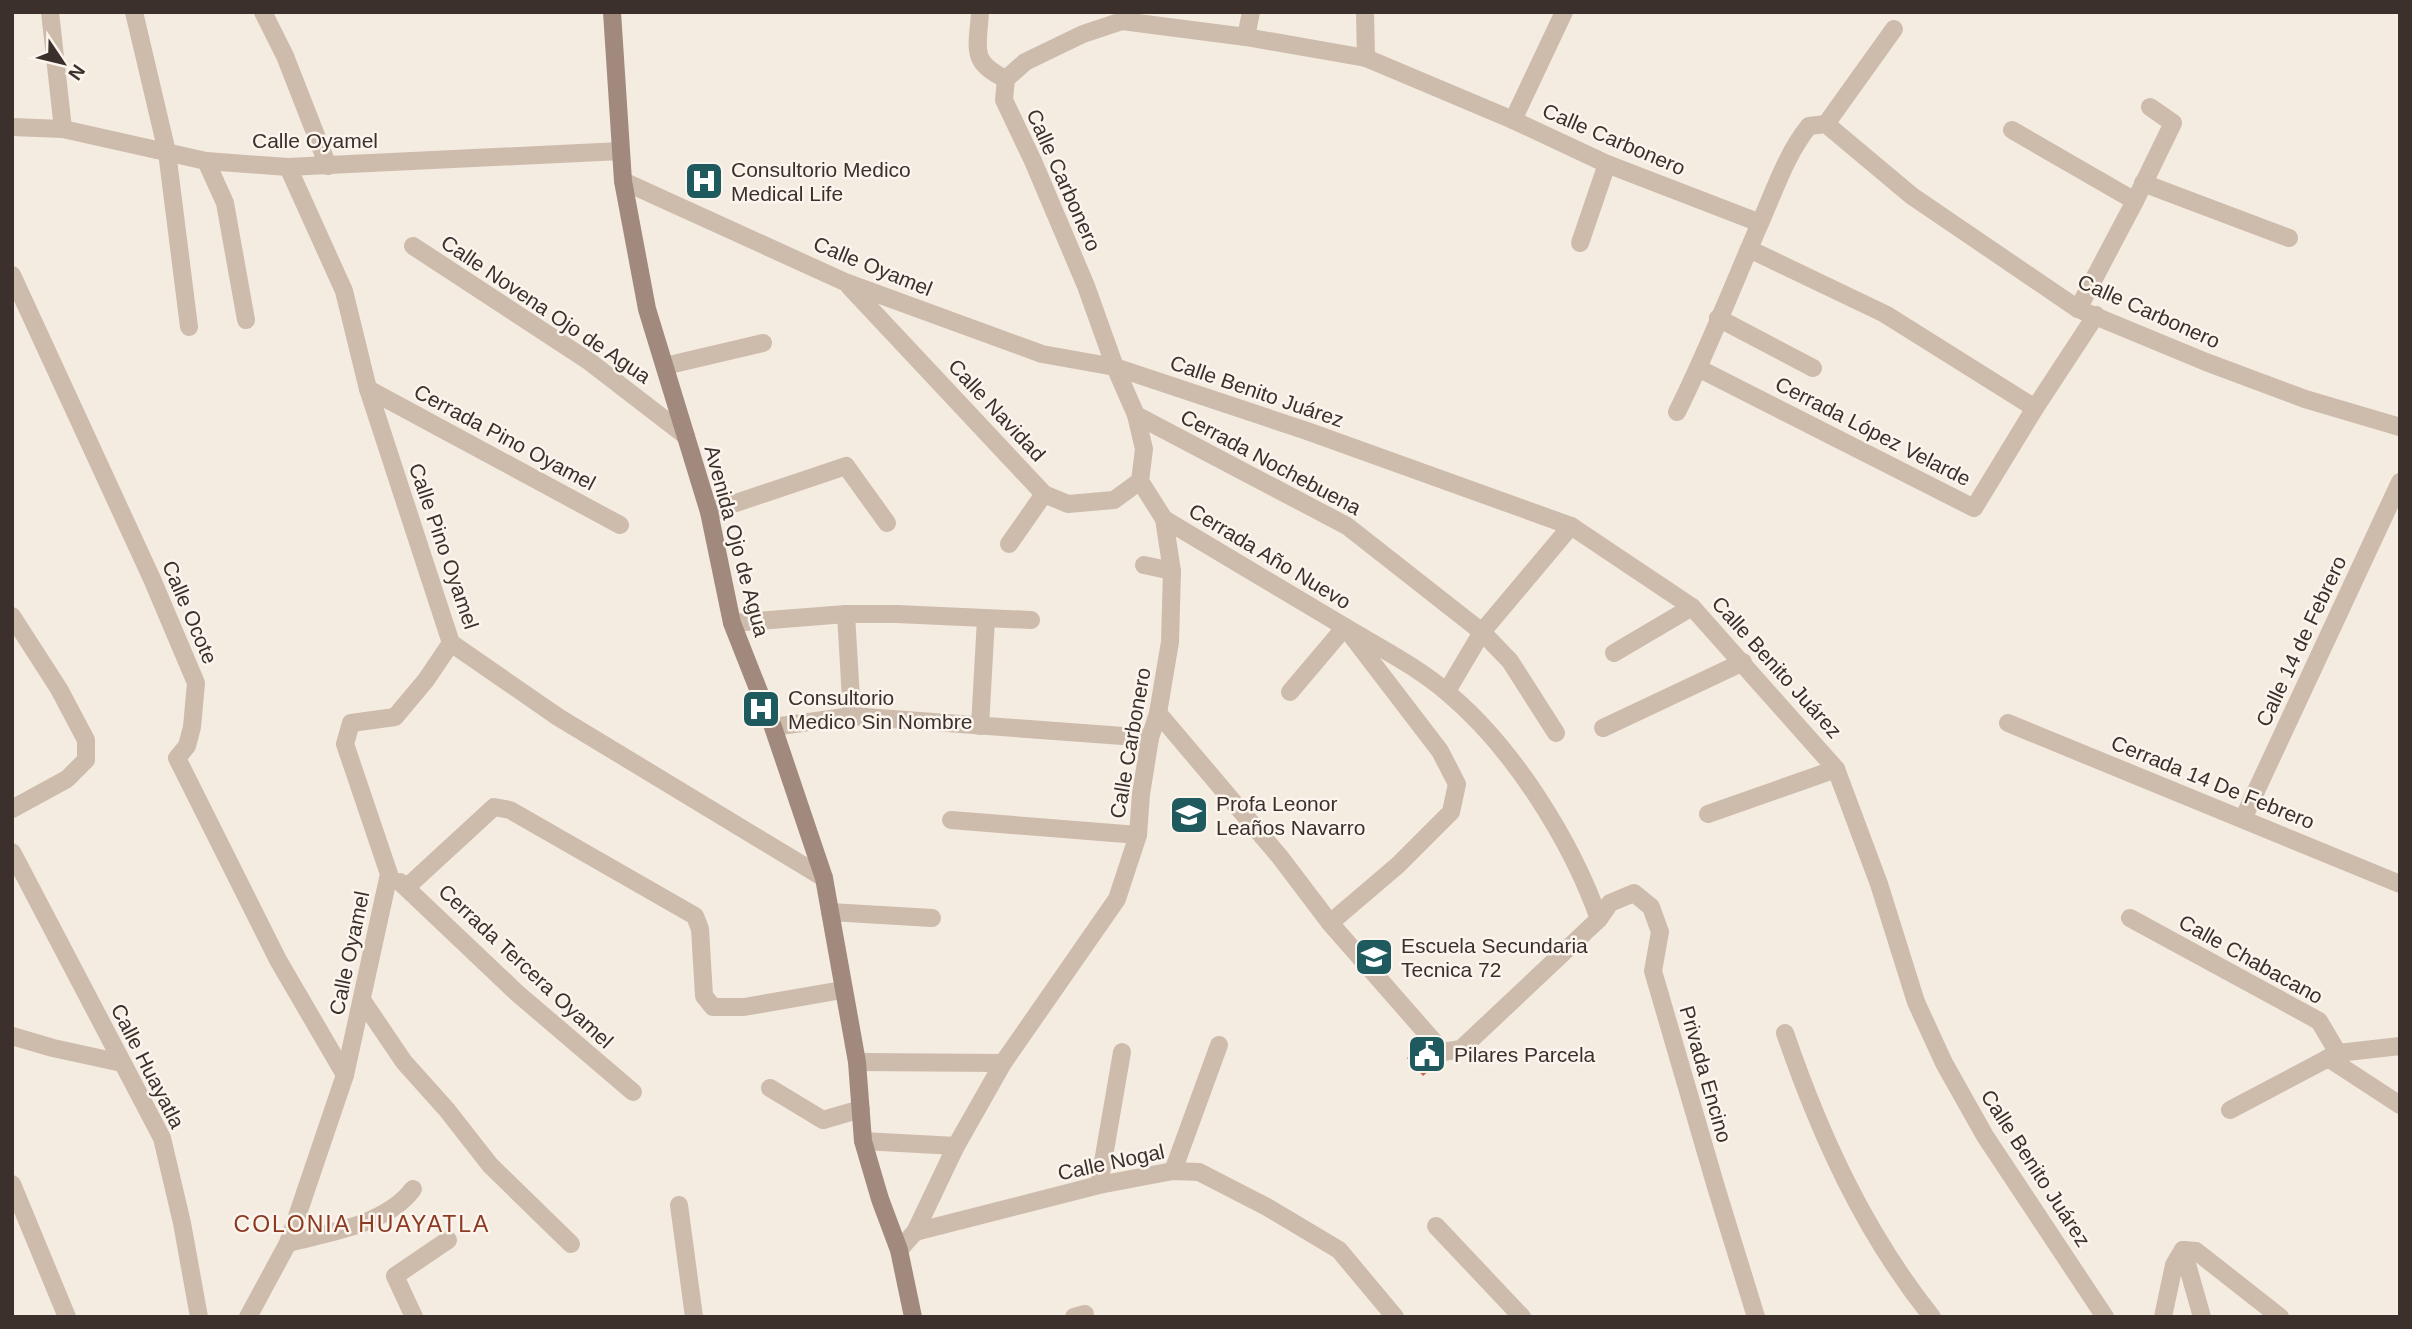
<svg xmlns="http://www.w3.org/2000/svg" width="2412" height="1329" viewBox="0 0 2412 1329" font-family="Helvetica,sans-serif">
<style>
.building{fill:#c8694b}
.lines{fill:none;stroke-linecap:round;stroke-linejoin:round}
.street{stroke:#cdbbac;stroke-width:18}
.secondary{stroke:#a18a7d;stroke-width:18}
.labels{text-anchor:middle;dominant-baseline:central;stroke-width:5;stroke-linejoin:round;paint-order:stroke}
.street-label{font-size:21px;fill:#3b302b;stroke:#fbf5ee}
.poi-label{font-size:21px;fill:#3b302b;stroke:#fbf5ee;text-anchor:start}
.neighbourhood-label{font-size:23px;letter-spacing:2px;fill:#8c3b22;stroke:#fbf5ee}
</style>
<rect width="100%" height="100%" fill="#f4ebe1"/>
<path class="building" d="M1422,1045L1435,1060L1432,1063L1435,1066L1423,1076L1407,1058Z"/>
<g class="lines">
<g class="street">
<path d="M50,12L63,129"/>
<path d="M134,12L167,152L189,327"/>
<path d="M263,12L285,56L328,166"/>
<path d="M980,12C978,48 969,62 1006,79"/>
<path d="M1365,12L1366,58"/>
<path d="M1246,37L1251,12"/>
<path d="M1513,120L1564,12"/>
<path d="M1826,124L1894,29"/>
<path d="M12,127L63,129L206,161L288,167L621,151"/>
<path d="M2012,130L2135,201"/>
<path d="M206,161L225,203L246,320"/>
<path d="M288,167L344,291L368,389L451,643L558,717L824,878"/>
<path d="M623,181L845,282L1042,354L1115,367L1307,431L1571,526L1692,607L1836,769L1879,884L1916,1002L1944,1063L1985,1136L2105,1317"/>
<path d="M2143,183L2289,238"/>
<path d="M1580,243L1607,164"/>
<path d="M413,246L590,362L686,436"/>
<path d="M1749,249L1885,314L2035,408"/>
<path d="M12,275L152,579L196,683L192,727L187,746L177,758L278,960L345,1075"/>
<path d="M849,286L1044,494L1068,504L1114,500L1140,481"/>
<path d="M2078,309L2135,201L2173,123L2150,107"/>
<path d="M1718,318L1813,368"/>
<path d="M665,366L763,343"/>
<path d="M1698,368L1974,508L2035,408L2096,315"/>
<path d="M368,389L620,525"/>
<path d="M1677,412C1708,350 1733,285 1761,221C1775,189 1787,153 1809,126L1826,124L1912,196L2078,309L2206,362L2305,399L2400,427"/>
<path d="M1136,415L1347,526L1482,632L1510,661L1556,733"/>
<path d="M709,512L846,466L887,523"/>
<path d="M1164,519L1345,627L1440,751L1457,784L1451,812L1398,865L1330,923"/>
<path d="M1009,544L1044,494"/>
<path d="M1144,565L1172,571"/>
<path d="M846,614L852,716"/>
<path d="M12,616L59,689L86,740V760L67,779L12,809"/>
<path d="M732,623L846,614H897L1031,620"/>
<path d="M1614,653L1692,607"/>
<path d="M1447,691L1482,632L1571,526"/>
<path d="M1290,692L1345,627C1380,648 1418,667 1449,694C1513,748 1571,840 1599,919"/>
<path d="M1158,713L1280,857L1330,923L1443,1052L1461,1049L1599,919L1610,903L1634,893L1651,907L1660,932L1653,971L1716,1187L1756,1317"/>
<path d="M2008,723L2400,884"/>
<path d="M980,726L986,619"/>
<path d="M773,727L852,716L1150,738"/>
<path d="M1603,728L1743,662"/>
<path d="M1708,814L1836,769"/>
<path d="M2243,819L2400,482"/>
<path d="M951,820L1138,835"/>
<path d="M12,852L162,1138L182,1223L199,1317"/>
<path d="M400,882L517,993L633,1092"/>
<path d="M407,887L494,807L510,810L695,916L700,929L704,996L713,1007H744L842,990"/>
<path d="M830,912L932,918"/>
<path d="M2130,918L2319,1021L2338,1053"/>
<path d="M362,1000L404,1062L447,1110L490,1165L571,1244"/>
<path d="M1785,1033C1820,1135 1864,1232 1932,1317"/>
<path d="M12,1036L53,1048L122,1063"/>
<path d="M2328,1058L2400,1105"/>
<path d="M857,1062L1003,1063"/>
<path d="M770,1088L823,1120L861,1109"/>
<path d="M2230,1110L2338,1053L2400,1046"/>
<path d="M863,1141L956,1146"/>
<path d="M1173,1171L1219,1045"/>
<path d="M12,1184L67,1317"/>
<path d="M1099,1185L1122,1052"/>
<path d="M679,1205L694,1317"/>
<path d="M1436,1226L1522,1317"/>
<path d="M915,1232L1099,1185L1173,1171L1199,1172L1267,1207L1339,1250L1395,1317"/>
<path d="M288,1243C330,1232 386,1225 413,1189"/>
<path d="M899,1250L915,1232L956,1146L1003,1063L1117,899L1138,835L1141,794L1150,738L1158,713L1170,642L1172,571L1164,519L1140,481L1144,449L1136,415L1115,367L1086,286L1033,161L1004,100L1006,79L1025,62L1083,34L1122,21L1246,37L1366,58L1513,120L1607,164L1760,223"/>
<path d="M2183,1250L2196,1251L2280,1317"/>
<path d="M2183,1250L2202,1317"/>
<path d="M248,1317L288,1243L345,1075L389,874L345,744L351,723L395,717L426,680L451,643"/>
<path d="M414,1317L395,1276L448,1240"/>
<path d="M1074,1317L1085,1314"/>
<path d="M2163,1317L2174,1265L2183,1250"/>
</g>
<path class="secondary" d="M612,12L623,181L647,309L709,512L732,623L773,727L824,878L857,1062L863,1141L880,1199L899,1250L913,1317"/>
</g>
<defs>
<symbol id="hospital-square" viewBox="-11 -11 22 22"><rect x="-9" y="-9" width="18" height="18" rx="4" fill="#1f5a5e" stroke="#fbf5ee"/><path d="M-5-5h3v3.5h4V-5h3V5h-3V1.5h-4V5h-3Z" fill="#fff"/></symbol>
<symbol id="school-square" viewBox="-11 -11 22 22"><rect x="-9" y="-9" width="18" height="18" rx="4" fill="#1f5a5e" stroke="#fbf5ee"/><path d="M0-5L7-2L0 1L-7-2ZM-4 1L0 2.5L4 1V4Q0 6-4 4Z" fill="#fff"/></symbol>
<symbol id="civic-square" viewBox="-11 -11 22 22"><rect x="-9" y="-9" width="18" height="18" rx="4" fill="#1f5a5e" stroke="#fbf5ee"/><path d="M-.6-6.5H3V-4.5H.6V-3L4-1V1h2V6H-6V1h2V-1L-.6-3ZM-1.2 2.5V6h2.4V2.5Z" fill="#fff"/></symbol>
</defs>
<g fill-rule="evenodd">
<use href="#hospital-square" x="682" y="159" width="44" height="44"/>
<use href="#hospital-square" x="739" y="687" width="44" height="44"/>
<use href="#school-square" x="1167" y="793" width="44" height="44"/>
<use href="#school-square" x="1352" y="935" width="44" height="44"/>
<use href="#civic-square" x="1405" y="1032" width="44" height="44"/>
</g>
<g class="labels">
<g class="street-label">
<text transform="translate(1614 139) rotate(23)">Calle Carbonero</text>
<text x="315" y="140">Calle Oyamel</text>
<text transform="translate(1064 180) rotate(66)">Calle Carbonero</text>
<text transform="translate(873 266) rotate(22)">Calle Oyamel</text>
<text transform="translate(546 309) rotate(34)">Calle Novena Ojo de Agua</text>
<text transform="translate(2149 311) rotate(24)">Calle Carbonero</text>
<text transform="translate(1257 391) rotate(19)">Calle Benito Juárez</text>
<text transform="translate(997 410) rotate(47)">Calle Navidad</text>
<text transform="translate(1873 431) rotate(27)">Cerrada López Velarde</text>
<text transform="translate(505 437) rotate(28)">Cerrada Pino Oyamel</text>
<text transform="translate(1271 462) rotate(28)">Cerrada Nochebuena</text>
<text transform="translate(737 541) rotate(75)">Avenida Ojo de Agua</text>
<text transform="translate(444 546) rotate(71)">Calle Pino Oyamel</text>
<text transform="translate(1270 556) rotate(31)">Cerrada Año Nuevo</text>
<text transform="translate(190 612) rotate(67)">Calle Ocote</text>
<text transform="translate(2301 641) rotate(-65)">Calle 14 de Febrero</text>
<text transform="translate(1777 667) rotate(48)">Calle Benito Juárez</text>
<text transform="translate(1130 743) rotate(-80)">Calle Carbonero</text>
<text transform="translate(2213 782) rotate(22)">Cerrada 14 De Febrero</text>
<text transform="translate(349 953) rotate(-78)">Calle Oyamel</text>
<text transform="translate(2251 959) rotate(29)">Calle Chabacano</text>
<text transform="translate(526 966) rotate(43)">Cerrada Tercera Oyamel</text>
<text transform="translate(148 1066) rotate(63)">Calle Huayatla</text>
<text transform="translate(1706 1074) rotate(74)">Privada Encino</text>
<text transform="translate(1111 1162) rotate(-12)">Calle Nogal</text>
<text transform="translate(2036 1168) rotate(57)">Calle Benito Juárez</text>
</g>
<g class="poi-label">
<text x="731" y="169">Consultorio Medico<tspan x="731" dy="24">Medical Life</tspan></text>
<text x="788" y="697">Consultorio<tspan x="788" dy="24">Medico Sin Nombre</tspan></text>
<text x="1216" y="803">Profa Leonor<tspan x="1216" dy="24">Leaños Navarro</tspan></text>
<text x="1401" y="945">Escuela Secundaria<tspan x="1401" dy="24">Tecnica 72</tspan></text>
<text x="1454" y="1054">Pilares Parcela</text>
</g>
<g class="neighbourhood-label">
<text x="362" y="1224">COLONIA HUAYATLA</text>
</g>
</g>
<rect width="2412" height="1329" fill="none" stroke="#3b302b" stroke-width="28"/>
<g transform="translate(63 63) rotate(125)" stroke="#fbf5ee" stroke-width="5" paint-order="stroke">
<path d="M0-5L12 26L0 18L-12 26Z" fill="#3b302b"/>
<text y="-10" font-size="19" font-weight="bold" text-anchor="middle" fill="#3b302b">N</text>
</g>
</svg>
